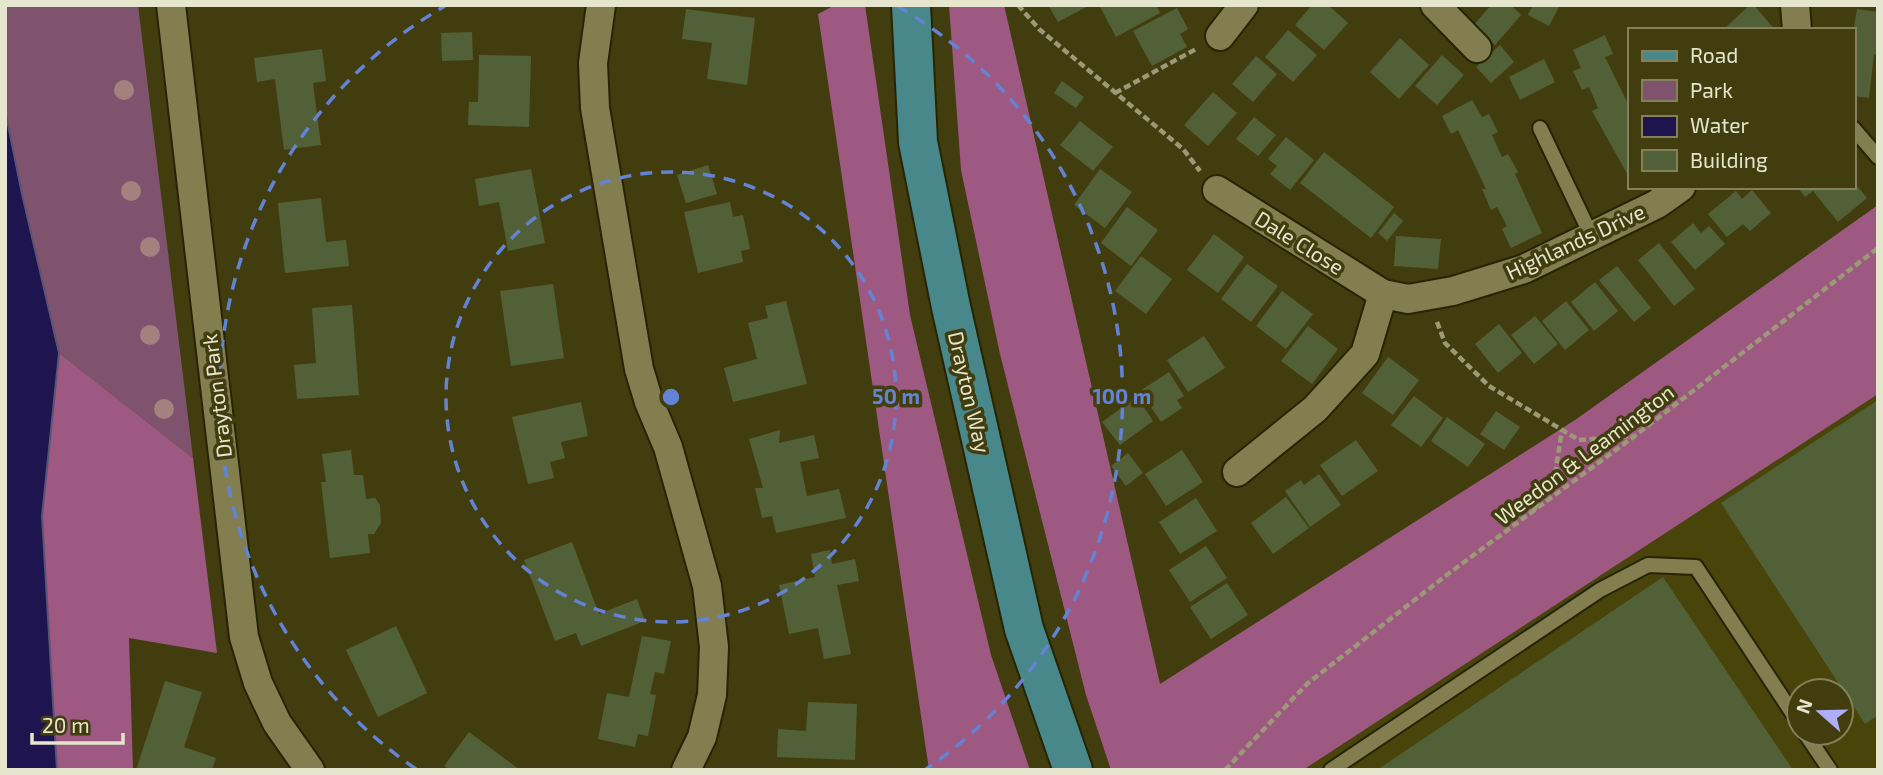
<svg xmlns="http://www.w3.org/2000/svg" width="1883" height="775" viewBox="0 0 1883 775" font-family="'Exo 2',sans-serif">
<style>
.built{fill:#49440a;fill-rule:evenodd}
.green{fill:#7f536d}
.forest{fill:#9e5982}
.water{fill:#1e1450;stroke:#5a5376;stroke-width:2}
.building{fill:#526037}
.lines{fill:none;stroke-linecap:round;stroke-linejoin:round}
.lane-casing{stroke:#272402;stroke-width:18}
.street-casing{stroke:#272402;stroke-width:32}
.primary-casing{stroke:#272402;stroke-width:42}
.path{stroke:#9c9977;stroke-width:4.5;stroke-dasharray:7 3.5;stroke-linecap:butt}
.lane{stroke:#827e50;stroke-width:14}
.street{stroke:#827e50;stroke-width:28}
.primary{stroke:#48888a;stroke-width:38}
.tree{fill:#a4817f}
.ring{fill:none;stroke:#6383d4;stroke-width:3.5;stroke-dasharray:12 9}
.labels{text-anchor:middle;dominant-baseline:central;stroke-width:7;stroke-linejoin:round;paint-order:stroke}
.street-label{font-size:21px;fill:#e6e5cd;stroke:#423d0f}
.centre{fill:#6383d4;stroke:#423d0f;stroke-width:3.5}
.ring-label{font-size:21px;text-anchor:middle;font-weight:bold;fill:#6383d4;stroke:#423d0f;stroke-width:7;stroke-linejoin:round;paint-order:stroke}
</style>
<rect width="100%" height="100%" fill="#423d0f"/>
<path class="built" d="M1878,394V770H1303ZM1799,691H1841V733H1799Z"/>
<path class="green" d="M5,5H138L193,458L59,353L22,194L5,110Z"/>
<g class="forest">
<path d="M835,5H865L910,315L991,655L1030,770H929L818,14Z"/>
<path d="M949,5H1004L1160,684L1575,420L1878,205V394L1303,770H1111L1086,695L1000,354L961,170Z"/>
<path d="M59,353L193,458L217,653L129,638L133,770H57L42,516Z"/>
</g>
<path class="water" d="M5,110L22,194L59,353L42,516L57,770H5Z"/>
<g class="building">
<path d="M1048,5H1090L1058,22Z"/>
<path d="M1099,5H1156L1160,13L1116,37Z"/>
<path d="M1312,5H1328L1348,23L1324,50L1295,25Z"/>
<path d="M1491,5H1511L1521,15L1495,45L1473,26Z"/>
<path d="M1533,5H1560L1549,26L1528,15Z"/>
<path d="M1750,5H1754L1775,30H1730L1727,26Z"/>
<path d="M1177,8L1188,29L1180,34L1187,47L1152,66L1133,31Z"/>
<path d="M686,9L755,18L747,85L707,79L712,43L682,39Z"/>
<path d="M1857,9L1878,12V55L1874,54L1869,98L1853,96V32Z"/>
<path d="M1288,30L1317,55L1293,82L1265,57Z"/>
<path d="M472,32L473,60L442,61L441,33Z"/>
<path d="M1605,35L1613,54L1605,57L1629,106V177L1592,111L1598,108L1589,87L1582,90L1573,71L1581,68L1573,50Z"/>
<path d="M1400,38L1429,65L1399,99L1370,72Z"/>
<path d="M1500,45L1514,62L1491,83L1476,67Z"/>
<path d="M322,49L326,81L313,83L321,145L284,150L275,79L257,82L254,58Z"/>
<path d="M479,55L531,56L529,127L468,125L469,102H478Z"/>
<path d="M1442,55L1464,75L1437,105L1415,86Z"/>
<path d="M1256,56L1277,74L1253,102L1232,84Z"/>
<path d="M1544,59L1555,82L1520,100L1509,77Z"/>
<path d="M1062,81L1084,97L1076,108L1054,93Z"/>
<path d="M1213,92L1237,113L1208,146L1184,125Z"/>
<path d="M1472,100L1482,117L1489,114L1498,132L1492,135L1502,157L1508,154L1518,172L1515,174L1542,233L1511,248L1502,229L1507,226L1497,207L1491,210L1482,189H1486L1458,130L1451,134L1442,116Z"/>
<path d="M1254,117L1276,135L1258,156L1236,139Z"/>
<path d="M1080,121L1113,147L1093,171L1060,145Z"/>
<path d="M1286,137L1314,160L1290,190L1270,174L1277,166L1268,159Z"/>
<path d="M1324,152L1394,207L1371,238L1300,183Z"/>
<path d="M708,165L717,194L686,203L677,175Z"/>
<path d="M531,169L545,243L508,251L499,202L479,206L475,179Z"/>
<path d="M1100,169L1132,192L1105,228L1074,205Z"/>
<path d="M1853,181L1867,198L1838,222L1813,191L1805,197L1797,187H1853Z"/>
<path d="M1752,190L1771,213L1750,231L1743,224L1727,237L1708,214L1736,191L1742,199Z"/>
<path d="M321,198L326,242L346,240L349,266L285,273L278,203Z"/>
<path d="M730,202L733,217L743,215L750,249L741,251L743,262L698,273L684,212Z"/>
<path d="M1127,207L1158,230L1131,266L1101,243Z"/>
<path d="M1394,213L1403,221L1387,241L1378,233Z"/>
<path d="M1693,223L1701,233L1709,226L1725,244L1695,270L1671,242Z"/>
<path d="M1214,234L1244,257L1218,293L1187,270Z"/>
<path d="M1396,236L1441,239L1438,269L1394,266Z"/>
<path d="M1659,243L1695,289L1674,306L1638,260Z"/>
<path d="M1141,256L1172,279L1146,314L1115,291Z"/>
<path d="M1247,264L1278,286L1251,322L1221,299Z"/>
<path d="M1617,266L1651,308L1634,322L1599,280Z"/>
<path d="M1595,282L1618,311L1594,331L1571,302Z"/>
<path d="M553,284L564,358L511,366L500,291Z"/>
<path d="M1282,291L1313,314L1286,349L1256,326Z"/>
<path d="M786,301L807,384L733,402L724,368L757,359L748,323L768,318L765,306Z"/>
<path d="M1566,301L1589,330L1565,350L1542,321Z"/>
<path d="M352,305L359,395L297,399L294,365L316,363L312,308Z"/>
<path d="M1535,316L1558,344L1534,364L1511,335Z"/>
<path d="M1499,324L1522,353L1498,373L1475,344Z"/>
<path d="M1308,326L1338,349L1312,384L1281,361Z"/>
<path d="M1204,336L1225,368L1188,392L1167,360Z"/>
<path d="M1388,357L1419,380L1393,415L1362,393Z"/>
<path d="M1169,372L1184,396L1177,400L1182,408L1161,422L1140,391Z"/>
<path d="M1414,396L1443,418L1421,447L1391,425Z"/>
<path d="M1137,397L1153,421L1120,445L1102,422Z"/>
<path d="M1878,400V715L1865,724L1721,503Z"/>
<path d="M581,402L588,436L561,442L565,458L550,462L554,478L528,484L512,417Z"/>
<path d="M1496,411L1520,427L1504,450L1480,434Z"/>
<path d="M1447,417L1485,444L1468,467L1431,441Z"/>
<path d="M780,430L779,443L814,435L819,458L800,462L807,496L839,489L846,518L776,533L772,516L762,518L755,488H763L749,439Z"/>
<path d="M1356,440L1378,471L1342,496L1320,465Z"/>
<path d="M351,450L354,475H363L366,499L375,498L380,505L381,523L374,534H368L370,553L330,558L321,482H326L322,454Z"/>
<path d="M1182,450L1203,482L1166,506L1145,474Z"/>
<path d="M1128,453L1143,473L1126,486L1111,466Z"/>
<path d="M1319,474L1341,505L1310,527L1285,491L1301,480L1304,485Z"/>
<path d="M1286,497L1309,528L1273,554L1251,523Z"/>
<path d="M1196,498L1217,531L1180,554L1159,522Z"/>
<path d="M572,542L599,614L637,599L645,621L581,646L576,633L555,641L524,560Z"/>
<path d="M1206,546L1227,578L1190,602L1169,570Z"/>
<path d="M830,550L832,564L855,559L859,581L837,585L851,654L824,659L818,628L789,634L779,585L815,577L811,554Z"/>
<path d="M1663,577L1793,770H1377Z"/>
<path d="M1227,583L1248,615L1211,639L1190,607Z"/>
<path d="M396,626L427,693L378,717L346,650Z"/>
<path d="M642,636L671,641L664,674L655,672L650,694L656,695L648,736L638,734L635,747L598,739L607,693L629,697Z"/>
<path d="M165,681L202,692L184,747L216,758L212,770H136Z"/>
<path d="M808,702L857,704L855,760L777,757L778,729L806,731Z"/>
<path d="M469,732L520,770H450L444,766Z"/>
</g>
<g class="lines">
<defs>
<g id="lane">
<path d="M1540,128L1592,237"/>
<path d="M1853,128L1878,157"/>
<path d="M1805,733L1830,770"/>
<path d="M1331,770L1600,590L1648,565L1696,567L1799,723"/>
</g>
<g id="street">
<path d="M171,5L244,637L258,683L277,723L310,770"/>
<path d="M601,5L593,63L595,108L639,369L649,402L668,447L707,586L714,647L712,695L702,737L686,770"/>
<path d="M1435,5L1477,48"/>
<path d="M1795,5L1797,30"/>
<path d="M1220,36L1244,5"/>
<path d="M1217,190L1383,294L1408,299L1453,291L1524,269L1657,204L1681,187"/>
<path d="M1237,472L1315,409L1365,354L1383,294"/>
</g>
<path id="primary" d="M911,5L918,142L951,307L1024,629L1073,770"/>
</defs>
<use href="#lane" class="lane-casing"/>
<use href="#street" class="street-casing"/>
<use href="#primary" class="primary-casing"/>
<g class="path">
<path d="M1018,5L1039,29L1183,149L1200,171"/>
<path d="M1115,93L1198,48"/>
<path d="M1437,322L1445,343L1489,386L1579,440L1633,436"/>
<path d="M1534,510L1555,474L1562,430"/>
<path d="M1225,770L1308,683L1448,574L1636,435L1878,248"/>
</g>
<use href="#lane" class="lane"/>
<use href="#street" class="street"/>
<use href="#primary" class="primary"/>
</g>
<g class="tree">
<circle cx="124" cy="90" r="10"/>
<circle cx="131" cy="191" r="10"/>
<circle cx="150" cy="247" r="10"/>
<circle cx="150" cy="335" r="10"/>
<circle cx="164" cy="409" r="10"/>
</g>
<g class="ring">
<circle cx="671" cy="397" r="225"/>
<path d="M416 769A451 451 0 0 1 445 6M897 6A451 451 0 0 1 926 769"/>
</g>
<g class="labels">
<g class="street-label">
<text transform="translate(1575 241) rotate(-25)">Highlands Drive</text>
<text transform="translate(1300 242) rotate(32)">Dale Close</text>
<text transform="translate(970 392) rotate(77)">Drayton Way</text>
<text transform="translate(216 396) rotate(-97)">Drayton Park</text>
<text transform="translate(1584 454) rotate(-37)">Weedon &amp; Leamington</text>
</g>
</g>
<circle cx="671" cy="397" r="10" class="centre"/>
<g class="ring-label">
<text x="896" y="404">50 m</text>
<text x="1122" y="404">100 m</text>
</g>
<rect width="1883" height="775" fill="none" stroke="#e6e5cd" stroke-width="14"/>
<rect x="1628" y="28" width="228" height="161" fill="#423d0f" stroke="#84805b" stroke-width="2"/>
<rect x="1642" y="51" width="35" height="10" fill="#48888a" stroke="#84805b" stroke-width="2"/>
<text x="1690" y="63" font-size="21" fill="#e6e5cd">Road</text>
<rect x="1642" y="80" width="35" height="21" fill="#7f536d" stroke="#84805b" stroke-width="2"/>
<text x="1690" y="98" font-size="21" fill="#e6e5cd">Park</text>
<rect x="1642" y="116" width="35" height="21" fill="#1e1450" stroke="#84805b" stroke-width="2"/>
<text x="1690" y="133" font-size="21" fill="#e6e5cd">Water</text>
<rect x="1642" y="150" width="35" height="21" fill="#526037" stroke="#84805b" stroke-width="2"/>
<text x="1690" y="168" font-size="21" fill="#e6e5cd">Building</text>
<g transform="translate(1820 712) rotate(290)"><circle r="33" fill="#423d0f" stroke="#84805b" stroke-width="2"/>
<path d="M0-5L12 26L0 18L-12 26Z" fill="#afaefa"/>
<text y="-10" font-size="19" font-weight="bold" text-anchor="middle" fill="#e6e5cd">N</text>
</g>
<path d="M32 733v10h91v-10" fill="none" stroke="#e6e5cd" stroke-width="3.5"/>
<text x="42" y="733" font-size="21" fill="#e6e5cd" stroke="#423d0f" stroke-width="5" paint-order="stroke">20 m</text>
</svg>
